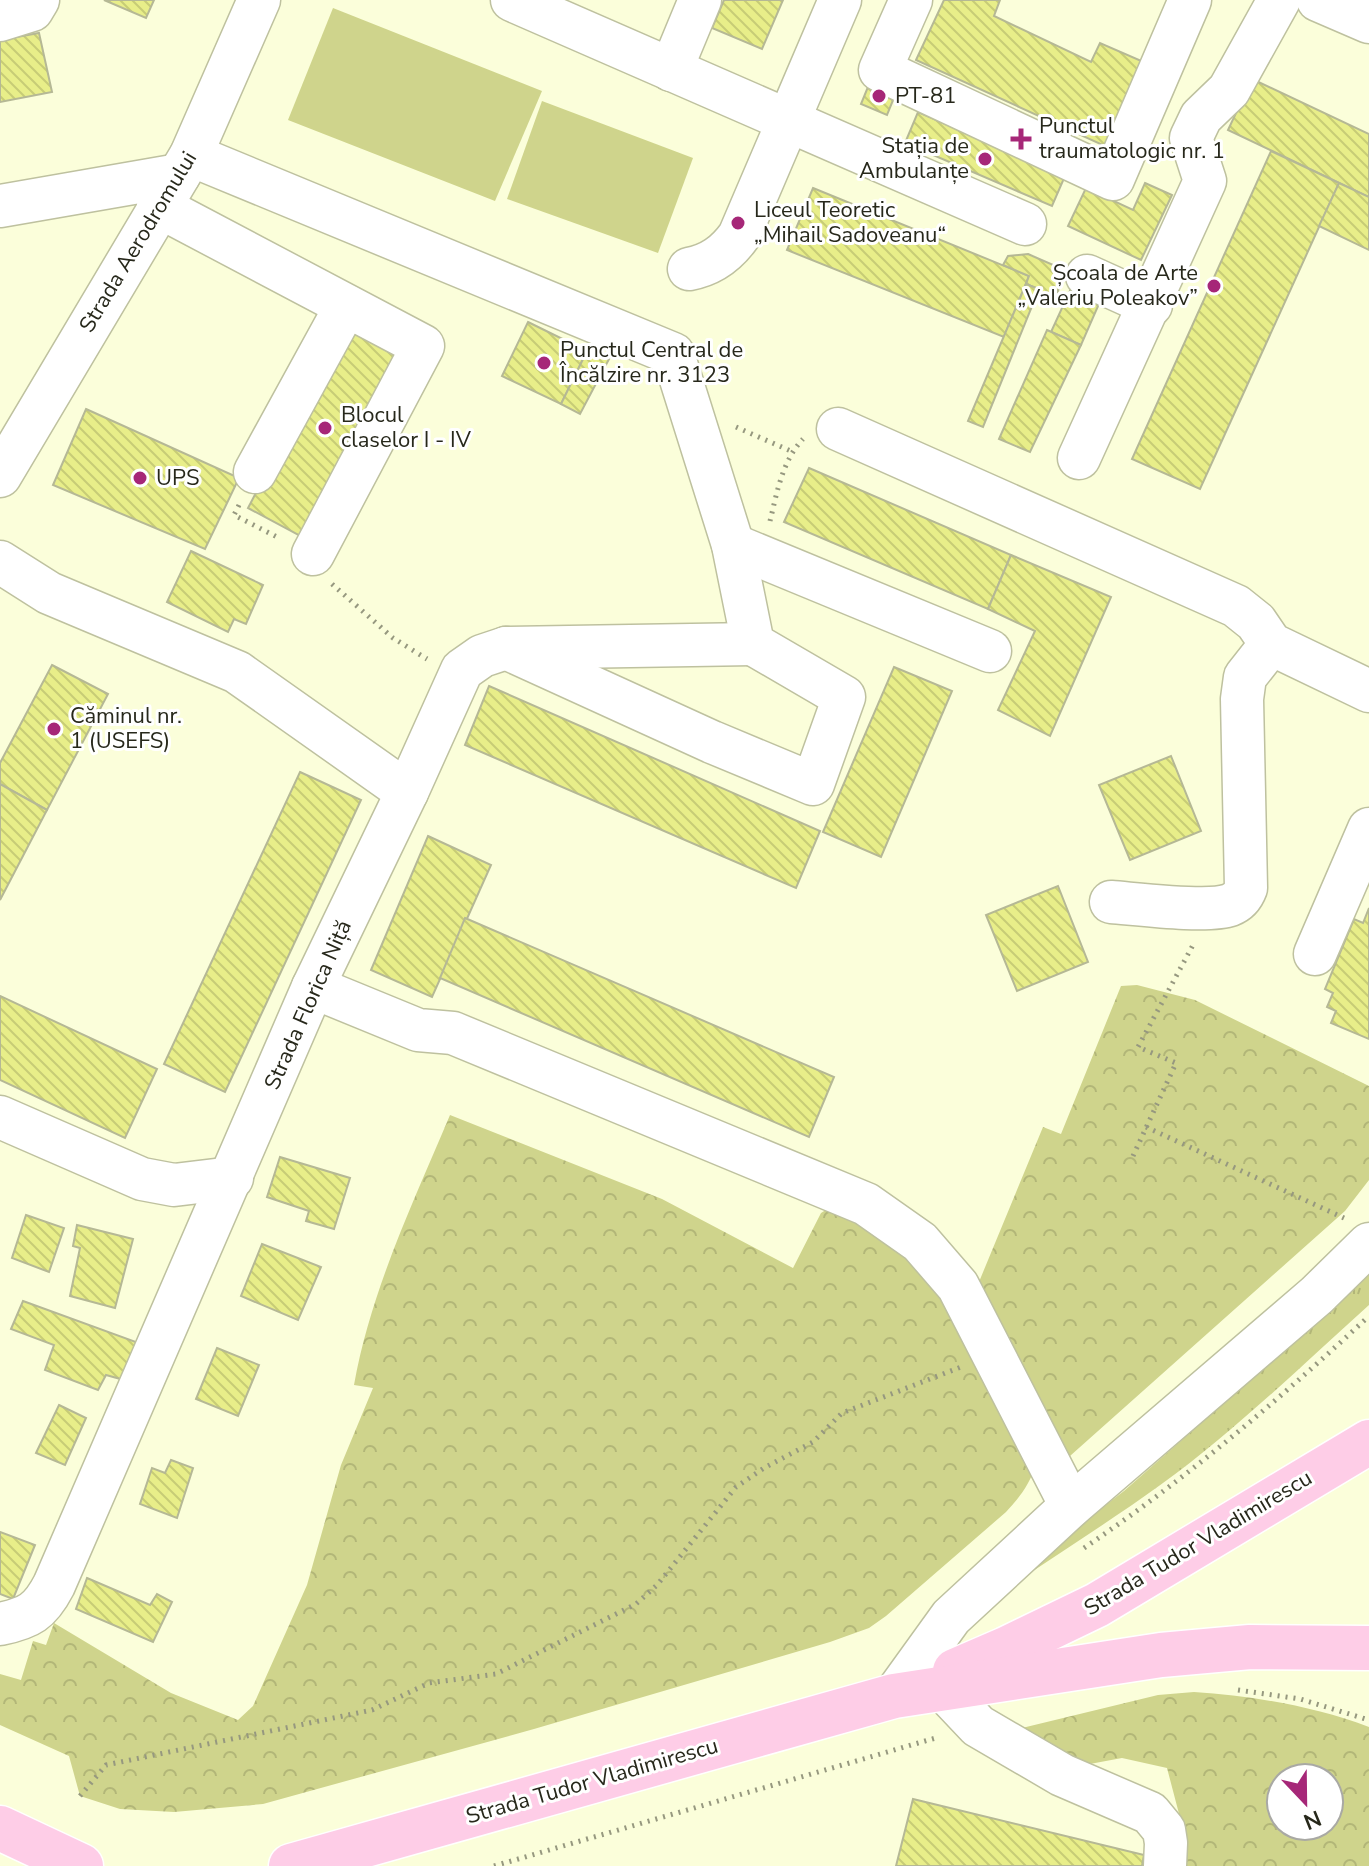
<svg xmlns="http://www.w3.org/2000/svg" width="1369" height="1866" viewBox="0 0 1369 1866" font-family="'Nunito Sans',sans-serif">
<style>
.grass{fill:url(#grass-tufts)}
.park{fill:url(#park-crowns);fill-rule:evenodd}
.pitch{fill:#cfd48c}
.building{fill:url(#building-back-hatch);stroke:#b5b895;stroke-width:2}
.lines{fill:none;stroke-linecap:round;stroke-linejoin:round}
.minor-casing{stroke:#bec19f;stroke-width:45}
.major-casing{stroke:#fff;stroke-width:47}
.path{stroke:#96987f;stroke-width:5;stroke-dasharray:2 6;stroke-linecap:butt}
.minor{stroke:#fff;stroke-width:42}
.major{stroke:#fecde7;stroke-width:44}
.poi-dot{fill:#a62778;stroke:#fff;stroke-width:3}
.labels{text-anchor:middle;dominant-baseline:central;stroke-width:6;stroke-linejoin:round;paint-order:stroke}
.poi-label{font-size:22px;fill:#27281b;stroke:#fff;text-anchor:start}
.street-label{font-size:22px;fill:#27281b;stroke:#fff}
</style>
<defs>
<pattern id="grass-tufts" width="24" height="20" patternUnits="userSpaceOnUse" patternTransform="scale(2)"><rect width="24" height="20" fill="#cfd48c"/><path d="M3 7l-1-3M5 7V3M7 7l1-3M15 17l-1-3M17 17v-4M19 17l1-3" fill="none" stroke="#b2b678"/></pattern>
<pattern id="park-crowns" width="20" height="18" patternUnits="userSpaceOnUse" patternTransform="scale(2)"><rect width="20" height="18" fill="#cfd48c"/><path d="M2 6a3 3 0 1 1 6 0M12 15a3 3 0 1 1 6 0" fill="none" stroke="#b2b678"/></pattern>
<pattern id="building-back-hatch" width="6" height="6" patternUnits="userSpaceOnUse" patternTransform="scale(2)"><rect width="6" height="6" fill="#e8ee89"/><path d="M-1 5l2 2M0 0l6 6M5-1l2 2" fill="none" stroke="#c7cc76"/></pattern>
</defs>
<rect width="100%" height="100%" fill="#fbfeda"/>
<path class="grass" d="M1369,1271V1305C1319,1350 1270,1397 1218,1440C1160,1489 1096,1529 1033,1571L1043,1553L1124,1491L1318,1320Z"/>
<g class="park">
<path d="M1137,985L1195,1000L1369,1086V1180L1345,1211L1061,1464L974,1294L1043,1127L1061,1134L1121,986Z"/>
<path d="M450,1115L662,1199L793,1268L821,1213L832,1206L926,1263L1036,1464C1030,1484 1020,1497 1006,1512L886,1616L869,1628L830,1642L534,1729L263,1804L174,1812L120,1809L80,1796L69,1756L0,1725V1674L21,1680L33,1641L46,1645L54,1623L171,1693L238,1720L253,1706L307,1585L341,1465L373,1388L354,1385C371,1290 413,1203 450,1115Z"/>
<path d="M1194,1692C1253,1696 1313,1706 1369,1727V1866H1175L1183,1829L1167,1768L1122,1758L1079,1766L1022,1728L1158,1695ZM1281,1778H1329V1826H1281Z"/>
</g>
<g class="pitch">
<path d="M333,8L542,91L495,201L288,120Z"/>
<path d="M542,101L693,158L658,253L507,199Z"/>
</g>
<g class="building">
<path d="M104,0H154L146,18Z"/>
<path d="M724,0H783L762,49L712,28Z"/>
<path d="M944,0H1000L994,16L1091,62L1100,43L1146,63L1107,147L916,60Z"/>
<path d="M39,33L52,92L0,102V40Z"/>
<path d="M872,77L898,88L887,115L861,104Z"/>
<path d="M1252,79L1369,134V197L1228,130Z"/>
<path d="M918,112L1065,176L1052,206L905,143Z"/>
<path d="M1271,151L1339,183L1200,489L1132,459Z"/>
<path d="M1145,183L1172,195L1141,260L1068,226L1086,188L1133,210Z"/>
<path d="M1339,183L1369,197V250L1319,226Z"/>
<path d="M813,188L1029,276L1004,337L787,250Z"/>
<path d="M1028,254L1067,271L1053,302L1037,294L1039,289L1026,284L1029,276L1003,265L1008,256Z"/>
<path d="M1026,284L1039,289L983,427L968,421Z"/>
<path d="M1073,284L1102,297L1081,345L1051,332Z"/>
<path d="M347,319L401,349L304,538L248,508Z"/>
<path d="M528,322L587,351L561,404L502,376Z"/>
<path d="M1047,330L1081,345L1030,452L999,439Z"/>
<path d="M587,351L609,359L580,414L561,404Z"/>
<path d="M86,409L239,478L205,549L53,485Z"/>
<path d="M809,468L1011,555L988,609L784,522Z"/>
<path d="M191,551L263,585L246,624L234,619L228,632L167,602Z"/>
<path d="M1011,555L1111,597L1050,736L998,710L1035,631L988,609Z"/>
<path d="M52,665L108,694L47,810L0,784V763Z"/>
<path d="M894,667L952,691L881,857L823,832Z"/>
<path d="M489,686L820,831L796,888L465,745Z"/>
<path d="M1171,756L1201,831L1130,860L1099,785Z"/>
<path d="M300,772L361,800L225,1092L164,1064Z"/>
<path d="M0,784L47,810L0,900Z"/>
<path d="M428,836L491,865L432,997L371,970Z"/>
<path d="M1058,886L1088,962L1017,991L986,915Z"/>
<path d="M1369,908V1039L1331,1023L1336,1011L1327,1007L1333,993L1325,989L1354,919L1363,923Z"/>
<path d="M465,918L834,1077L809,1137L440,978Z"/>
<path d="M0,996L157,1069L125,1138L0,1080Z"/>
<path d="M280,1157L350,1178L334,1229L306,1221L309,1211L267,1197Z"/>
<path d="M26,1215L64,1228L49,1272L12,1258Z"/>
<path d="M77,1225L133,1239L115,1308L70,1296L80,1248L73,1246Z"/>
<path d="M262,1244L321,1267L298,1320L241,1296Z"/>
<path d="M23,1301L136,1342L124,1380L106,1375L98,1390L45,1370L54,1345L11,1329Z"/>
<path d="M217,1348L259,1365L238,1416L196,1399Z"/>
<path d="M59,1405L86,1418L65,1465L36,1453Z"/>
<path d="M171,1460L193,1468L177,1518L140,1504L152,1468L165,1473Z"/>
<path d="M0,1532L35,1545L13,1599L0,1594Z"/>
<path d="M87,1578L150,1605L157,1594L172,1602L153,1642L76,1609Z"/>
<path d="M913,1799L1144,1855L1142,1866H896Z"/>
</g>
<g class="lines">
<defs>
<g id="minor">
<path d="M512,0L1025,224"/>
<path d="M911,0L880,70L1113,179L1190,0"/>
<path d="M1318,0L1369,22"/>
<path d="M0,20L32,10L38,0"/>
<path d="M671,70L700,0"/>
<path d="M191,155L673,354L733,545L753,644L844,697L813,784L712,742L506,648"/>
<path d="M0,206L179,175"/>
<path d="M158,206L423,346L313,554"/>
<path d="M689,269C711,265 726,254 739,236L840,0"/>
<path d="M1087,276L1151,305"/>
<path d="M838,429L1236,606L1256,622L1271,644L1369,691"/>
<path d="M1079,458L1205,181L1191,138L1201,117L1229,90L1279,0"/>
<path d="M255,472L346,306"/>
<path d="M0,476L191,155L259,0"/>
<path d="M733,545L990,651"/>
<path d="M0,562L49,593L237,672L407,792L313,987L54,1585C40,1612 29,1618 0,1624"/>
<path d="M407,792L462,670L482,656L506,648L753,644"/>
<path d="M1111,902C1137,904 1208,913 1230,905C1238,902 1243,896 1246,888L1242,699L1245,677L1271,644"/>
<path d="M1315,954L1369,829"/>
<path d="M313,987L418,1030L453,1033L866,1204L920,1242L958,1286L1071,1506"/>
<path d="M0,1117L142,1179L174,1185L232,1178"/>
<path d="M943,1689L978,1726L1062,1775L1150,1813L1164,1830L1166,1843L1165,1866"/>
<path d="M894,1696L951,1617L1071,1506L1317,1295L1369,1244"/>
</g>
<g id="major">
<path d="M955,1671L1006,1649L1097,1605L1369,1442"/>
<path d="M0,1828L81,1866"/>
<path d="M291,1866L894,1696L1161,1655L1250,1647L1369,1648"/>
</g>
</defs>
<use href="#minor" class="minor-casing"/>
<use href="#major" class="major-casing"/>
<g class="path">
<path d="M736,427L793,452"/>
<path d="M239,505L234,515L279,538"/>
<path d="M770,521C777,493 782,461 803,439"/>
<path d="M332,584L393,638L427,659"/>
<path d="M1146,1127L1344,1218"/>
<path d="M1133,1156L1176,1063L1138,1047L1193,945"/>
<path d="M1084,1548C1186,1479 1279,1400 1369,1316"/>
<path d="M1238,1690L1300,1699L1369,1720"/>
<path d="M80,1796L106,1765L372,1710L429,1683L496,1674L636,1604L657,1585L736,1487L764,1468L813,1442L842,1413L961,1367"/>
<path d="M494,1866L939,1737"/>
</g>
<use href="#minor" class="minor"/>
<use href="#major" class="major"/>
</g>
<g class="poi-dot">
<circle cx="879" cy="96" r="8"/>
<path d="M1017 127h8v8h8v8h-8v8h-8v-8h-8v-8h8z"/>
<circle cx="985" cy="159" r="8"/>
<circle cx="738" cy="223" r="8"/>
<circle cx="1214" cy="286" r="8"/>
<circle cx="544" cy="363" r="8"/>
<circle cx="325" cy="428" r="8"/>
<circle cx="140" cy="478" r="8"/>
<circle cx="54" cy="729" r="8"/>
</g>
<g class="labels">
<g class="poi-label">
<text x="895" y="96">PT-81</text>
<text x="1039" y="126">Punctul<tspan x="1039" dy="25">traumatologic nr. 1</tspan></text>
<text x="969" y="146" text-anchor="end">Stația de<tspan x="969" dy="25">Ambulanțe</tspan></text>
<text x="754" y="210">Liceul Teoretic<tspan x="754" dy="25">„Mihail Sadoveanu“</tspan></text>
<text x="1198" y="273" text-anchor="end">Școala de Arte<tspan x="1198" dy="25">„Valeriu Poleakov”</tspan></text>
<text x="560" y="350">Punctul Central de<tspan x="560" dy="25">Încălzire nr. 3123</tspan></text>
<text x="341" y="415">Blocul<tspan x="341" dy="25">claselor I - IV</tspan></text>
<text x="156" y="478">UPS</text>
<text x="70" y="716">Căminul nr.<tspan x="70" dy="25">1 (USEFS)</tspan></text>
</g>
<g class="street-label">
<text transform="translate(138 242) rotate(-59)">Strada Aerodromului</text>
<text transform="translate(308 1005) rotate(-66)">Strada Florica Niță</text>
<text transform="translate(1198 1543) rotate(-31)">Strada Tudor Vladimirescu</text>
<text transform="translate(592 1781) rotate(-16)">Strada Tudor Vladimirescu</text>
</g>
</g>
<g transform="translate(1305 1802) rotate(158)"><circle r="38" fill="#ffffff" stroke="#a9a9a4" stroke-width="2"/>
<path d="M0-6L14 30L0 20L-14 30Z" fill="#a62778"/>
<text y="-12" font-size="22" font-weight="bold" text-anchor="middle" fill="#27281b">N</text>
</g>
</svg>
